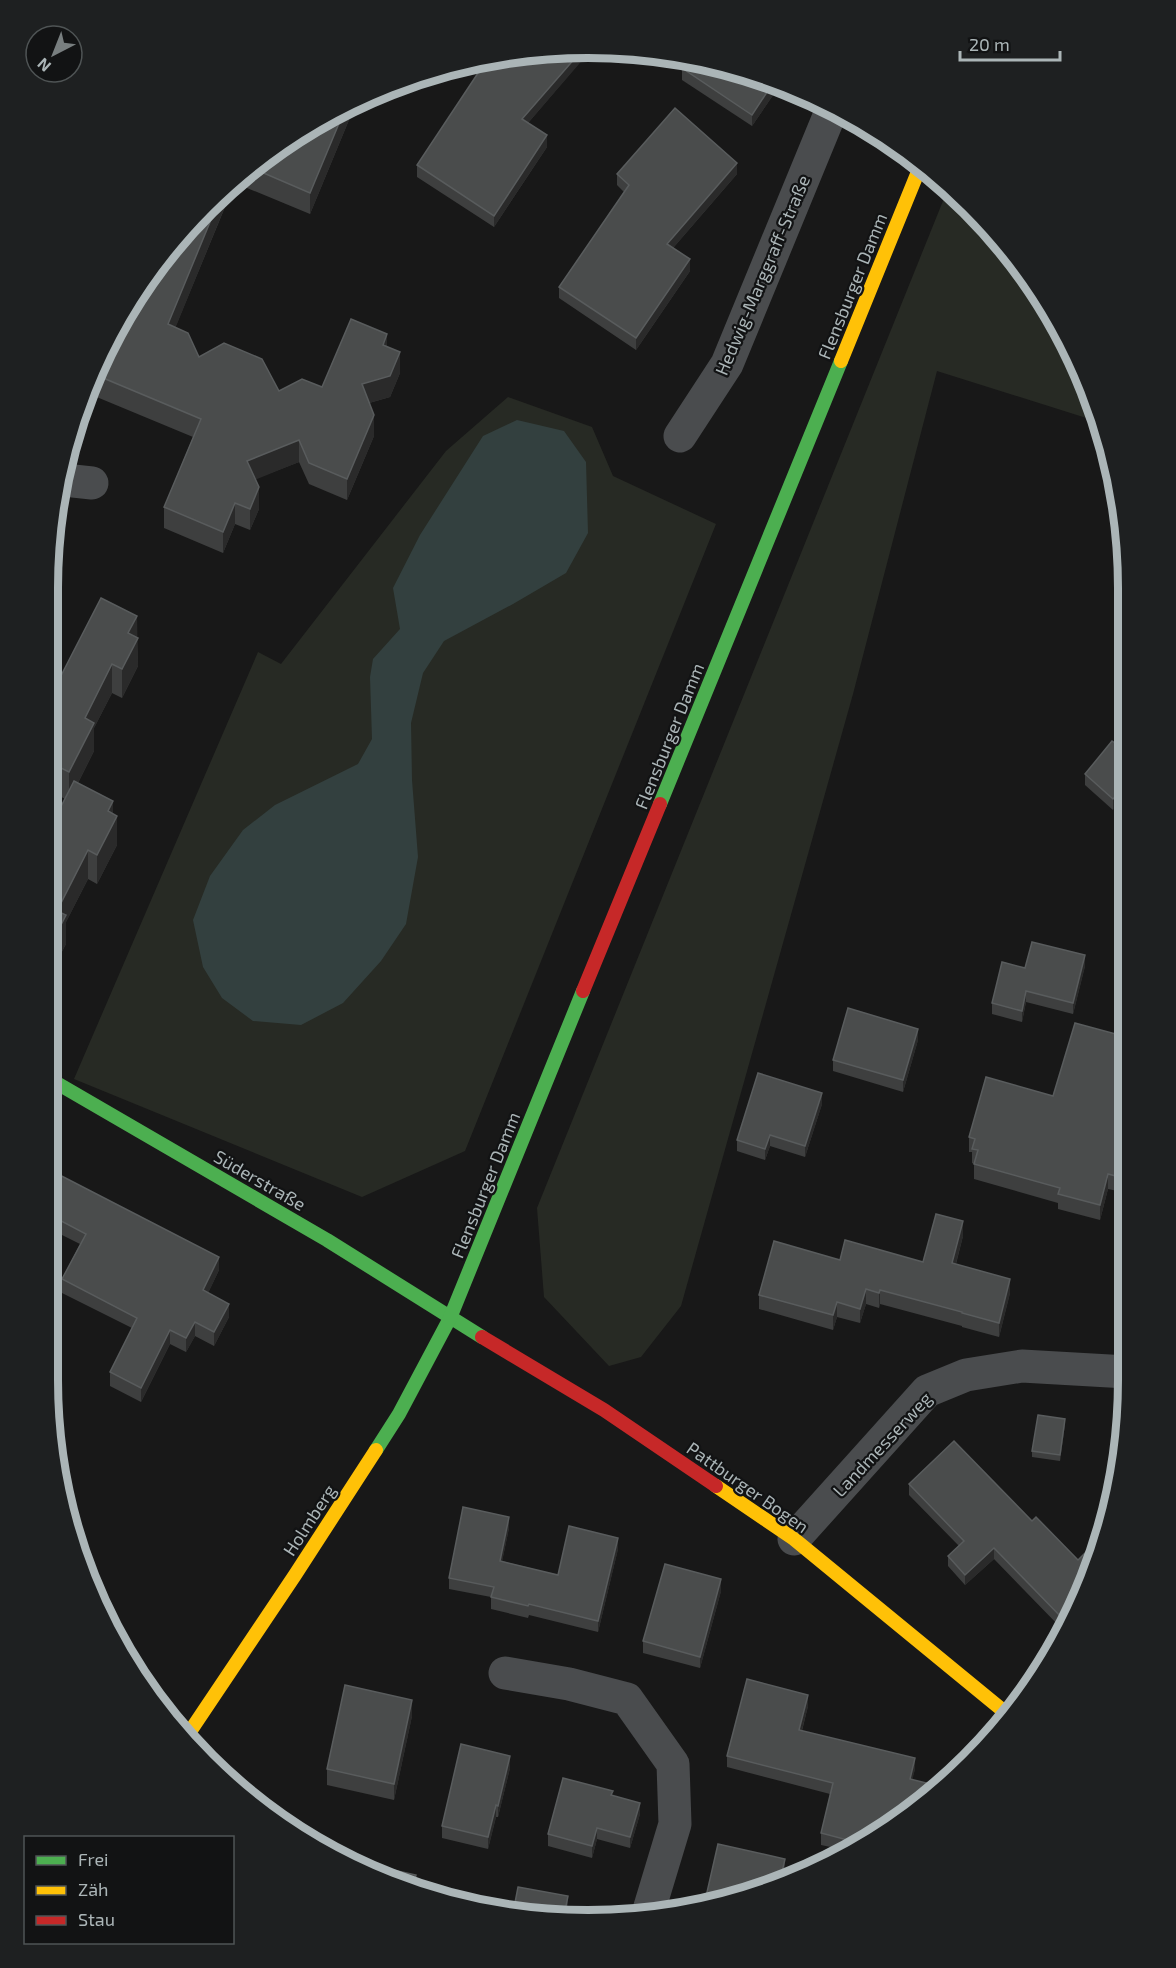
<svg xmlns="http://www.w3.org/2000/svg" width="1176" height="1968" viewBox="0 0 1176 1968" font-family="'Exo 2',sans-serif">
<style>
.green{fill:#272a24}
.water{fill:#33403f}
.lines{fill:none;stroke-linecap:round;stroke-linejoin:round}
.street{stroke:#4a4c4e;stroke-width:33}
.fast{stroke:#4caf50;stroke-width:14}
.slow{stroke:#ffc107;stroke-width:14}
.jam{stroke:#c62828;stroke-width:14}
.wall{fill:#3e3f3f}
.shaded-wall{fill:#2a2a2a}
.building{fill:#4a4c4c;stroke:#595c5d;stroke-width:1.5}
.labels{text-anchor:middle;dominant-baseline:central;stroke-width:4.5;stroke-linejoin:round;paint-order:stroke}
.street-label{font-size:18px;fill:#abb5b7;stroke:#121314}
.rim{fill:none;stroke:#abb5b7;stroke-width:8}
</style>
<rect width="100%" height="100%" fill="#181818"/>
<g class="green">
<path d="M947,191L994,232L1056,318L1099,422L937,371L853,694L681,1306L641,1357L609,1366L544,1297L537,1208Z"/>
<path d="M508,397L592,427L613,476L716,524L465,1151L362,1197L74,1079L258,652L281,664L446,451Z"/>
</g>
<path class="water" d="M517,420L564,431L586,462L588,533L566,573L513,604L444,641L423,673L411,723L412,780L418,857L406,924L381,961L343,1003L301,1025L253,1021L222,998L203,967L193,920L210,876L243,830L275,805L358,764L372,739L370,677L373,659L400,629L393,588L420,535L483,436Z"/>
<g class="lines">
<g class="street">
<path d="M680,436L727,364L832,109"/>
<path d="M64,480L92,483"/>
<path d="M794,1539L927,1391L966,1375L1022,1366L1127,1372"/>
<path d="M505,1673L569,1684L627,1699L673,1764L675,1824L649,1910"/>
</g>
<g class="fast">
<path d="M660,804L841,361"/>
<path d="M48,1078L327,1240L482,1337"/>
<path d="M376,1450L399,1414L450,1318L583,991"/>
</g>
<g class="slow">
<path d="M841,361L920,167"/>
<path d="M716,1486L794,1539L1006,1713"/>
<path d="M187,1736L295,1575L376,1450"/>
</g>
<g class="jam">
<path d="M583,991L660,804"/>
<path d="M482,1337L604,1410L716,1486"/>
</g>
</g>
<g class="wall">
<path d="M592,48L528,123L547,147L494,227L417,177V165L481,69L473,61L483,58Z"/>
<path d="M682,68L780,85L752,126L682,80Z"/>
<path d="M356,103L310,214L235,183L175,328L199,357L279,391L322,387L387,346L400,373L390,397L369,403L374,436L347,500L309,484L299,462L255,479L259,509L250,530L235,524L223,553L164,528V507L193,437L87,393L139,288L206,206L288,139Z"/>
<path d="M617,174H737L673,248L690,271L636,350L559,298V287L624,192L617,185Z"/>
<path d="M137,637L138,666L122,698L112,693L94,728V751L78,783L113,814L117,845L97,884L88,879L66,922V944L49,976V830L65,799L49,790V699Z"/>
<path d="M1119,746L1113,810L1085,785V774Z"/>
<path d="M1085,966L1073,1014L1026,1002L1022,1022L992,1014V1003L1025,968Z"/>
<path d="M1127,1037V1193L1108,1189L1100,1220L1058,1209V1203L974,1179V1164L972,1163V1152H969V1137L1053,1096Z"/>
<path d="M918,1040L903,1092L833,1071V1060Z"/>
<path d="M822,1104L805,1157L770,1146L765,1160L737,1151V1140Z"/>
<path d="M48,1169L219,1270L208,1293L229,1317L214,1346L195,1336L186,1352L170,1344L141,1402L110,1386V1372L132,1328L62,1293V1279L80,1244L48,1228Z"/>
<path d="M963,1236L956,1264L1010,1293L999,1337L962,1327V1326L880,1304L879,1308L866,1304L860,1323L837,1317L833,1330L759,1309V1295L923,1262Z"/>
<path d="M1065,1424L1060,1461L1032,1457V1451Z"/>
<path d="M909,1484L1032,1521L1078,1560L1097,1558L1062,1629L994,1559L965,1585L948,1566V1556L959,1546L909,1495Z"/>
<path d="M509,1528L502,1561L558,1575L618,1549L598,1632L529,1615L528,1618L491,1609V1597L449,1589V1578Z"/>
<path d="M721,1591L700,1668L643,1653V1641Z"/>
<path d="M808,1706L802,1731L915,1769L912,1779L916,1809L840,1849L821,1845V1833L830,1794L727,1767V1756Z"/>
<path d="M412,1716L394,1800L327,1785V1769Z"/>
<path d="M510,1768L498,1817H496L488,1849L442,1838V1826Z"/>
<path d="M640,1814L630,1848L597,1839L592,1858L548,1846V1834Z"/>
</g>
<g class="shaded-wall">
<path d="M588,48L592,49L522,130V119L583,49Z"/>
<path d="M773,83L780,85L752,126V115Z"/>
<path d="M356,103L310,214V193L345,109Z"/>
<path d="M547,135V147L494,227V216Z"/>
<path d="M737,163V174L667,255V244Z"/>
<path d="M235,182L168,346V324L222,193Z"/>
<path d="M690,259V271L636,350V338Z"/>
<path d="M387,334V356L383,345Z"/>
<path d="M400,352V373L390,397L362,405V384Z"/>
<path d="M374,415V436L347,500V479Z"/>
<path d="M299,440V462L247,483V461Z"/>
<path d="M259,487V509L250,530V509Z"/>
<path d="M235,503V524L223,553V532Z"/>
<path d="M137,616L138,666L122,698V669L128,633Z"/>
<path d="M112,664V693L94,728V751L69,801V772L85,718Z"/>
<path d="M1127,783V794L1113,810V799Z"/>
<path d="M113,801V823L117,816V845L97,884V855L108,811Z"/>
<path d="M88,850V879L66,922V944L49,976V948L57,911Z"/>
<path d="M1085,955V966L1073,1014V1003Z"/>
<path d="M1026,991V1002L1022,1022V1011Z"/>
<path d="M918,1029V1040L903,1092V1080Z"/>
<path d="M822,1093V1104L805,1157V1146Z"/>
<path d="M770,1135V1146L765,1160V1149Z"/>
<path d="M1108,1174V1189L1100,1220V1205Z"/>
<path d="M963,1221V1236L952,1278V1263Z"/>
<path d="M219,1257V1270L203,1304V1290Z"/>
<path d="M1010,1279V1293L999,1337V1323Z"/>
<path d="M866,1289V1304L860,1323V1309Z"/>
<path d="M880,1290V1304L879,1308V1293Z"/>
<path d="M837,1302V1317L833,1330V1315Z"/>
<path d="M229,1304V1317L214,1346V1332Z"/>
<path d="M195,1322V1336L186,1352V1338Z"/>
<path d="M170,1330V1344L141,1402V1388Z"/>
<path d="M1065,1419V1424L1060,1461V1455Z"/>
<path d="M509,1517V1528L500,1572V1561Z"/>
<path d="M618,1538V1549L598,1632V1621Z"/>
<path d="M994,1548V1559L965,1585V1575Z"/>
<path d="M721,1579V1591L700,1668V1657Z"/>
<path d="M808,1695V1706L799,1741V1730Z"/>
<path d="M412,1700V1716L394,1800V1784Z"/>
<path d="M510,1756V1768L498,1817V1806Z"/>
<path d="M915,1758V1769L910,1790V1779Z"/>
<path d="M640,1803V1814L630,1848V1837Z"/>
<path d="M496,1805V1817L488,1849V1837Z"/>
<path d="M597,1828V1839L592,1858V1846Z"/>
<path d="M785,1859V1871L783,1880L780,1881Z"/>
<path d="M416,1875V1886L415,1891L413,1890Z"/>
<path d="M568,1896V1908L566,1916H564Z"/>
</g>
<g class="building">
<path d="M583,49L522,119L547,135L494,216L417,165L486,61L483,58Z"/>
<path d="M689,58H694L773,83L752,115L682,68Z"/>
<path d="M675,108L737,163L667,244L690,259L636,338L559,287L629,185L617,174Z"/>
<path d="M345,109L310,193L252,168L288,139Z"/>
<path d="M222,193L168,324L188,333L199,357L224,343L262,359L279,391L302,379L322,387L351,319L387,334L383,345L400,352L390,376L362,384L374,415L347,479L309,463L299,440L247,461L259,487L250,509L235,503L223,532L164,507L201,419L96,375L139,288L206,206Z"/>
<path d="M101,598L137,616L128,633L138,638L122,669L112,664L85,718L94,723L69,772L49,762V699Z"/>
<path d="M1127,736V783L1113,799L1085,774L1112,741L1119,746Z"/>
<path d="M74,781L113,801L108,811L117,816L97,855L88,850L57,911L66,915L49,948V830Z"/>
<path d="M1032,942L1085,955L1073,1003L1026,991L1022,1011L992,1003L1002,962L1025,968Z"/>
<path d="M848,1008L918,1029L903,1080L833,1060Z"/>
<path d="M1075,1023L1127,1037V1081L1125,1089H1127V1179L1108,1174L1100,1205L1058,1194L1060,1188L974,1164L978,1150L972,1149L975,1139L969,1137L986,1077L1053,1096Z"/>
<path d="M758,1073L822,1093L805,1146L770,1135L765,1149L737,1140Z"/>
<path d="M48,1169L219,1257L203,1290L229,1304L214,1332L195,1322L186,1338L170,1330L141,1388L110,1372L137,1318L62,1279L86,1234L48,1214Z"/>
<path d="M936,1214L963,1221L952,1263L1010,1279L999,1323L962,1313V1312L880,1290L879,1293L866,1289L860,1309L837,1302L833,1315L759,1295L774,1241L840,1260L845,1240L923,1262Z"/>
<path d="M1038,1415L1065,1419L1060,1455L1032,1451Z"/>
<path d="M954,1441L1032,1521L1036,1517L1078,1560L1089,1549L1097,1558L1066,1622L994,1548L965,1575L948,1556L964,1541L909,1484Z"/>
<path d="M1116,1444H1121L1115,1477Z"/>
<path d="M463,1507L509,1517L500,1561L558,1575L569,1526L618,1538L598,1621L529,1604L528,1606L491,1597L494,1587L449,1578Z"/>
<path d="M74,1540H82L84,1567L77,1553Z"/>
<path d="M665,1564L721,1579L700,1657L643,1641Z"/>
<path d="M747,1679L808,1695L799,1730L915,1758L910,1779L938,1786L916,1809L855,1842L821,1833L833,1783L727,1756Z"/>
<path d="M345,1685L412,1700L394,1784L327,1769Z"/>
<path d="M461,1744L510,1756L498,1806L496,1805L488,1837L442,1826Z"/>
<path d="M563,1778L613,1791L611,1795L640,1803L630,1837L597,1828L592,1846L548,1834Z"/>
<path d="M718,1844L785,1859L780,1881L761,1891L705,1901Z"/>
<path d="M384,1868L416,1875L413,1890L383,1874Z"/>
<path d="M518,1887L568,1896L564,1916L514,1908Z"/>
</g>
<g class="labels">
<g class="street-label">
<text transform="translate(762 275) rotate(-67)">Hedwig-Marggraff-Straße</text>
<text transform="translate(852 286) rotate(-68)">Flensburger Damm</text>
<text transform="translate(669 736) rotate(-68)">Flensburger Damm</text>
<text transform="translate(260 1180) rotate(30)">Süderstraße</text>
<text transform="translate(485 1185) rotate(-68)">Flensburger Damm</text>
<text transform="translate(882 1444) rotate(-47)">Landmesserweg</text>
<text transform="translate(748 1487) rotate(35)">Pattburger Bogen</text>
<text transform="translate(309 1520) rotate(-57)">Holmberg</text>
</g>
</g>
<path d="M0 0H1176V1968H0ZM588 58H588A530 530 0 0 1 1118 588V1380A530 530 0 0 1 588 1910H588A530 530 0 0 1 58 1380V588A530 530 0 0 1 588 58Z" fill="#1e2021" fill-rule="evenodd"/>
<path class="rim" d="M588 58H588A530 530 0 0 1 1118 588V1380A530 530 0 0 1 588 1910H588A530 530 0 0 1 58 1380V588A530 530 0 0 1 588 58Z"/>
<rect x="24" y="1836" width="210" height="108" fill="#121314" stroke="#4f5455" stroke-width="1.5"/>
<rect x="36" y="1856" width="30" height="9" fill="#4caf50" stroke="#4f5455" stroke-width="1.5"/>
<text x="78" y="1866" font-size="18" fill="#abb5b7">Frei</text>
<rect x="36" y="1886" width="30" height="9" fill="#ffc107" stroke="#4f5455" stroke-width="1.5"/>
<text x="78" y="1896" font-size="18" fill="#abb5b7">Zäh</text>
<rect x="36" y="1916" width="30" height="9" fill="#c62828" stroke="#4f5455" stroke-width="1.5"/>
<text x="78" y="1926" font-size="18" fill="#abb5b7">Stau</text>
<g transform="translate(54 54) rotate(222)"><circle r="28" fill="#121314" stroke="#4f5455" stroke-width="1.5"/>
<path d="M0-4.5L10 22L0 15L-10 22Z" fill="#787e7f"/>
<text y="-9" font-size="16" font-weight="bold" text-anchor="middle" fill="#abb5b7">N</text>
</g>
<path d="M960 51v9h100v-9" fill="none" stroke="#abb5b7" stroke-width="3"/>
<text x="969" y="51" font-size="18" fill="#abb5b7" stroke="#121314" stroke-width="4.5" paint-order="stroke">20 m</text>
</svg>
